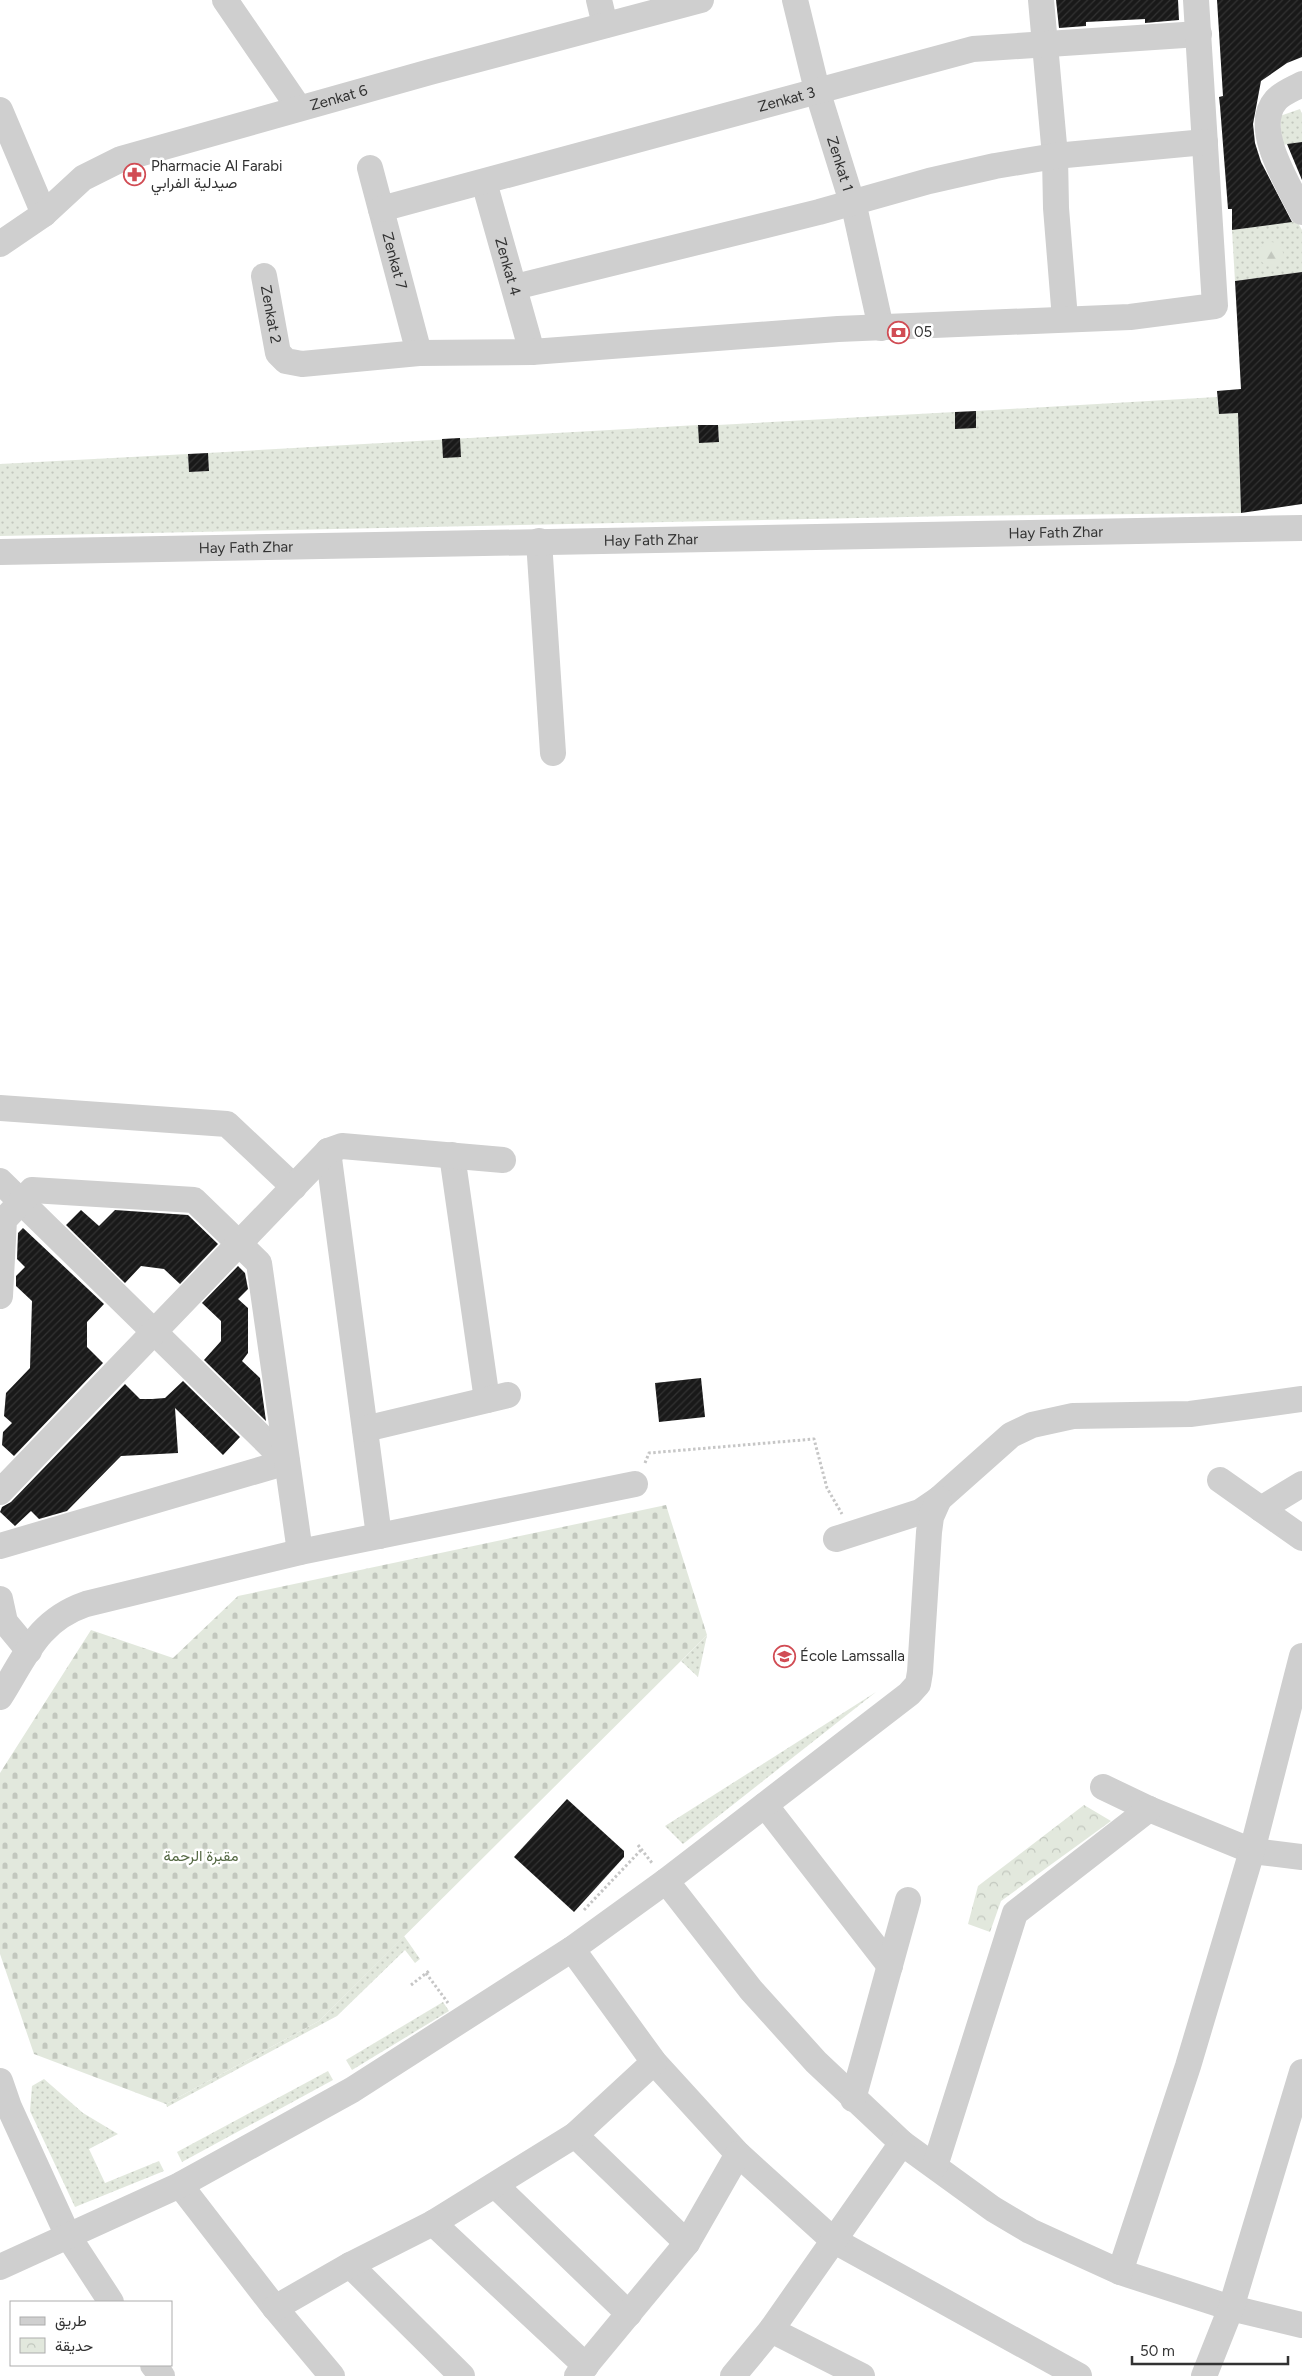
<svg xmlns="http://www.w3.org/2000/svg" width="1302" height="2376" viewBox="0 0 1302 2376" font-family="Figtree,Vazirmatn,sans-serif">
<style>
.grass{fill:url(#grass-dots)}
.forest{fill:url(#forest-firs)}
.cemetery{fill:url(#cemetery-stones)}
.park{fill:url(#park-crowns)}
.building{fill:url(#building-hatch)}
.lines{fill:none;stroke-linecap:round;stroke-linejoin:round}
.path{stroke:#c6c6c6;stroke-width:3;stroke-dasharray:2.5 2.5;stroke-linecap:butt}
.minor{stroke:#cfcfcf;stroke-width:26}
.labels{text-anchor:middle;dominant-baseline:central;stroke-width:5;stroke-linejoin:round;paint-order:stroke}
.street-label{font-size:15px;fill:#323232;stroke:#fff}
.poi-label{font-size:15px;fill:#323232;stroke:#fff;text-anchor:start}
.park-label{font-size:15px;fill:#556944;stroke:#fff}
</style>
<defs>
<pattern id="grass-dots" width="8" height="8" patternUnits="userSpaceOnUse" patternTransform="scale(1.25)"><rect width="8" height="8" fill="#e2e8dd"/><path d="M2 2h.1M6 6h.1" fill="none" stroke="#c2c7be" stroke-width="1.8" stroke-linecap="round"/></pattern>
<pattern id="forest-firs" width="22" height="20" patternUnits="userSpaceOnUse" patternTransform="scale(1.25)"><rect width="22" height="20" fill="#e2e8dd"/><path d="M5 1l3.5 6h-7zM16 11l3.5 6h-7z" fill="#c2c7be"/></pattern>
<pattern id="cemetery-stones" width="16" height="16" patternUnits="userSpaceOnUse" patternTransform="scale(1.25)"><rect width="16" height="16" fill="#e2e8dd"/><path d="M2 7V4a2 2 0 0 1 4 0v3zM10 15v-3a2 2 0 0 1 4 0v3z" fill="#c2c7be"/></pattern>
<pattern id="park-crowns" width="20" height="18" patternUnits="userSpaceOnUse" patternTransform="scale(1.25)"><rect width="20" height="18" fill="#e2e8dd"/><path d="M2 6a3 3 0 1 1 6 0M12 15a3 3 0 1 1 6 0" fill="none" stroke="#c2c7be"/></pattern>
<pattern id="building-hatch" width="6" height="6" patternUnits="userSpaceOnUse" patternTransform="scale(1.25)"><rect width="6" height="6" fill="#191919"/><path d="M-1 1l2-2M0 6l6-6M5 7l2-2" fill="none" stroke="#323232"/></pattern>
</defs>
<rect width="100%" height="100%" fill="#fff"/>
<g class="grass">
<path d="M1300,109L1302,114V142L1282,145L1280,116Z"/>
<path d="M1297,221L1302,230V272L1235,281L1232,230Z"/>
<path d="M1217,397L1219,414L1238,413L1241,513L955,516L0,536V464L188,454L189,472L209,471L208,453L698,425L719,441L718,425L955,412V428H976V411Z"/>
<path d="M707,1635L698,1677L681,1661Z"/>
<path d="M876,1692L683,1844L665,1826Z"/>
<path d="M404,1936L420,1959L415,1963L405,1950L337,2016L167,2107L166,2104L319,2021Z"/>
<path d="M443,2002L449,2011L352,2070L346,2060Z"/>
<path d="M328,2071L333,2080L182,2162L177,2152Z"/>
<path d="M44,2079L83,2113L118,2134L89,2149L105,2183L159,2161L164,2171L75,2207L30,2111L32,2086Z"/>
</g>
<circle class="forest" cx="1271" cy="254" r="12"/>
<path class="cemetery" d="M666,1505L707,1635L319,2021L166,2104L34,2054L0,1954V1773L91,1630L173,1658L238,1596Z"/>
<path class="park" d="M1084,1805L1111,1821L1001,1901L990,1932L968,1924L978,1886Z"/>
<g class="building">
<path d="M1056,0H1178L1179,20L1145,23V19L1086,22V26L1059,28Z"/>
<path d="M1217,0H1302V57L1287,63L1261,81L1253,124L1255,143L1261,162L1292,222L1232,230V209H1228L1220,106L1219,97L1223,96Z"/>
<path d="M1302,142V180L1287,144Z"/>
<path d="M1302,272V504L1241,513L1238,413L1219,414L1217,391L1241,389L1235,281Z"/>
<path d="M976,411V428L955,429V412Z"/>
<path d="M698,425H718L719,442L699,443Z"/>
<path d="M460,438L461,457L443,458L442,439Z"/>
<path d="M208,453L209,471L189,472L188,454Z"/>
<path d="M81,1210L99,1226L115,1210L188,1215L218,1244L180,1284L164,1269L141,1266L125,1283L66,1225Z"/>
<path d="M23,1228L104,1304L87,1322V1347L103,1363L14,1456L2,1445L3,1432L12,1423L4,1416L6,1393L30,1368L32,1301L16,1286V1276L25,1267L17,1259L18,1233Z"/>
<path d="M238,1266L245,1273L248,1289L238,1299L248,1308V1353L242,1361L260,1378L266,1421L204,1360L221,1341V1321L202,1303Z"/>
<path d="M701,1378L705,1417L659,1422L655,1383Z"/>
<path d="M183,1381L240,1437L223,1455L175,1408L178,1453L121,1456L67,1511L39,1519L31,1511L15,1526L0,1512L2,1507L11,1502L125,1384L140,1399H152L165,1398Z"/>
<path d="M567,1799L624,1851V1857L574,1912L514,1857Z"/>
</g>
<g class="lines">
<g class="path">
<path d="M645,1463L649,1453L814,1439L827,1488L842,1514"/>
<path d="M638,1845L652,1863"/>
<path d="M584,1910L642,1849"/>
<path d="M426,1973L448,2003"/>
<path d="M411,1985L429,1971"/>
</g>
<g class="minor">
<path d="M225,0L299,108"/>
<path d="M599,0L605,25"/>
<path id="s1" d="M795,0L817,90L856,215L881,328"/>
<path d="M1041,0L1055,156L1056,208L1065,319"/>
<path d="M1302,84C1293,89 1282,93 1276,100C1251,128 1289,185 1302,212"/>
<path d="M0,110L44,214"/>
<path id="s2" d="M370,168L419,353"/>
<path id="s3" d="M484,182L532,352"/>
<path id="s4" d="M381,209L973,49L1199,34"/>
<path id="s5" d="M0,244L44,214L83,178L121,159L430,72L701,0"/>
<path id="s6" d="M264,276L278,353L286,361L302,364L419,353L532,352L838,329L1130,317L1215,306L1196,0"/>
<path d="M515,287L819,212L929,181L995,166L1055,156L1205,142"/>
<path d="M539,541L553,753"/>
<path id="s7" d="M0,552L1302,528"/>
<path d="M0,1108L227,1124L294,1187"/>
<path d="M328,1151L379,1536"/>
<path d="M452,1155L487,1400"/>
<path d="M0,1181L287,1462L0,1546"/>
<path d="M0,1296L4,1220L32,1190L194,1200L259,1263L300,1552"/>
<path d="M365,1429L508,1395"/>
<path d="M1220,1480L1302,1538"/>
<path d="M0,1492L328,1151L342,1146L503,1160"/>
<path d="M1261,1509L1302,1484"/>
<path d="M836,1539L920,1512L939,1499L1011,1435L1032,1425L1073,1416L1190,1414L1302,1399"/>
<path d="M0,1599L5,1622L29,1651"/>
<path d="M0,1697C26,1656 37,1621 86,1604L300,1552L635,1484"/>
<path d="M1103,1787L1149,1809L1252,1851L1302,1857"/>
<path d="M765,1805L890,1966"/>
<path d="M666,1881L751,1990L816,2062L902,2143L993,2209L1030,2231L1120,2272L1231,2308L1302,2325"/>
<path d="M572,1949L654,2062L738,2154L833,2240L1079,2376"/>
<path d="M0,2081L9,2107L68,2236L111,2302"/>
<path d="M853,2099L908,1900"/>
<path d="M575,2135L687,2243"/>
<path d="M935,2166L1015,1913L1149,1809"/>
<path d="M180,2185L275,2308L332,2376"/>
<path d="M496,2186L629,2314"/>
<path d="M433,2223L586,2366"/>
<path d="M350,2265L462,2376"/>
<path d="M0,2267L180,2185L352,2090L572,1949L666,1881L909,1694L918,1684L920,1672L929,1532L931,1517L939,1499"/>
<path d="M1120,2272L1188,2066L1252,1851L1302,1656"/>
<path d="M275,2308L350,2265L433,2223L575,2135L654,2062"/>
<path d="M771,2330L862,2376"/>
<path d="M153,2365L162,2376"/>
<path d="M577,2376L687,2243L738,2154"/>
<path d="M733,2376L771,2330L902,2143"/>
<path d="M1204,2376L1231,2308L1302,2072"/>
</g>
</g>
<defs>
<symbol id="pharmacy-ring" viewBox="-11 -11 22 22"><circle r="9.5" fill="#fff" stroke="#d14c54" stroke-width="1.5"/><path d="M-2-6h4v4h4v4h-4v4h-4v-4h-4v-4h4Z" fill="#d14c54"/></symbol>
<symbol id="bank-ring" viewBox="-11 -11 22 22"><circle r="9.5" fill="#fff" stroke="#d14c54" stroke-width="1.5"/><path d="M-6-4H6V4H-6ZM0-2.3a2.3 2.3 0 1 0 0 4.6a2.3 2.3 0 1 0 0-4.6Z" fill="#d14c54"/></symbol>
<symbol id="school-ring" viewBox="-11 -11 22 22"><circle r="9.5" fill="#fff" stroke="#d14c54" stroke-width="1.5"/><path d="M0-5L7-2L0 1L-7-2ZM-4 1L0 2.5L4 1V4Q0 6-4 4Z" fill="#d14c54"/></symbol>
</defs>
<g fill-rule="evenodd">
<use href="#pharmacy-ring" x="122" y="162" width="25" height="25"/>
<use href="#bank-ring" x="886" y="320" width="25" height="25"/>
<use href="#school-ring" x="772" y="1644" width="25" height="25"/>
</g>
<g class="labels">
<g class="street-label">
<text stroke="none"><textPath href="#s5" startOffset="375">Zenkat 6</textPath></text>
<text stroke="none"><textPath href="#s4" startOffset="420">Zenkat 3</textPath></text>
<text stroke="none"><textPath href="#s1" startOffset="170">Zenkat 1</textPath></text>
<text stroke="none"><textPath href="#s2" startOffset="96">Zenkat 7</textPath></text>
<text stroke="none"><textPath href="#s3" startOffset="88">Zenkat 4</textPath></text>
<text stroke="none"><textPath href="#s6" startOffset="39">Zenkat 2</textPath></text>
<text stroke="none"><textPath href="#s7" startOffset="1056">Hay Fath Zhar</textPath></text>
<text stroke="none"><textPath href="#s7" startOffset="651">Hay Fath Zhar</textPath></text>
<text stroke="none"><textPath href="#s7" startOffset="246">Hay Fath Zhar</textPath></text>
</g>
<g class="poi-label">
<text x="151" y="166">Pharmacie Al Farabi<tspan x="151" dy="17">صيدلية الفرابي</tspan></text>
<text x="914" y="332">05</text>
<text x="800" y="1656">École Lamssalla</text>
</g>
<g class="park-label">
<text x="201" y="1856">مقبرة الرحمة</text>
</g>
</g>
<rect x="10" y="2301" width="162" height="65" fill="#ffffff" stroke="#adadad"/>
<rect x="20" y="2317" width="25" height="8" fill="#cfcfcf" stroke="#adadad"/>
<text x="55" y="2326" font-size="15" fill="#323232">طريق</text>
<rect x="20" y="2338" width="25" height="15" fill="url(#park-crowns)" stroke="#adadad"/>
<text x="55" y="2351" font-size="15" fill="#323232">حديقة</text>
<path d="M1132 2356v8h156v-8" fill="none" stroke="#323232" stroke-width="2.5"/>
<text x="1140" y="2356" font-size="15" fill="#323232" stroke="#ffffff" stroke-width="4" paint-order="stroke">50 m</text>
</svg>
